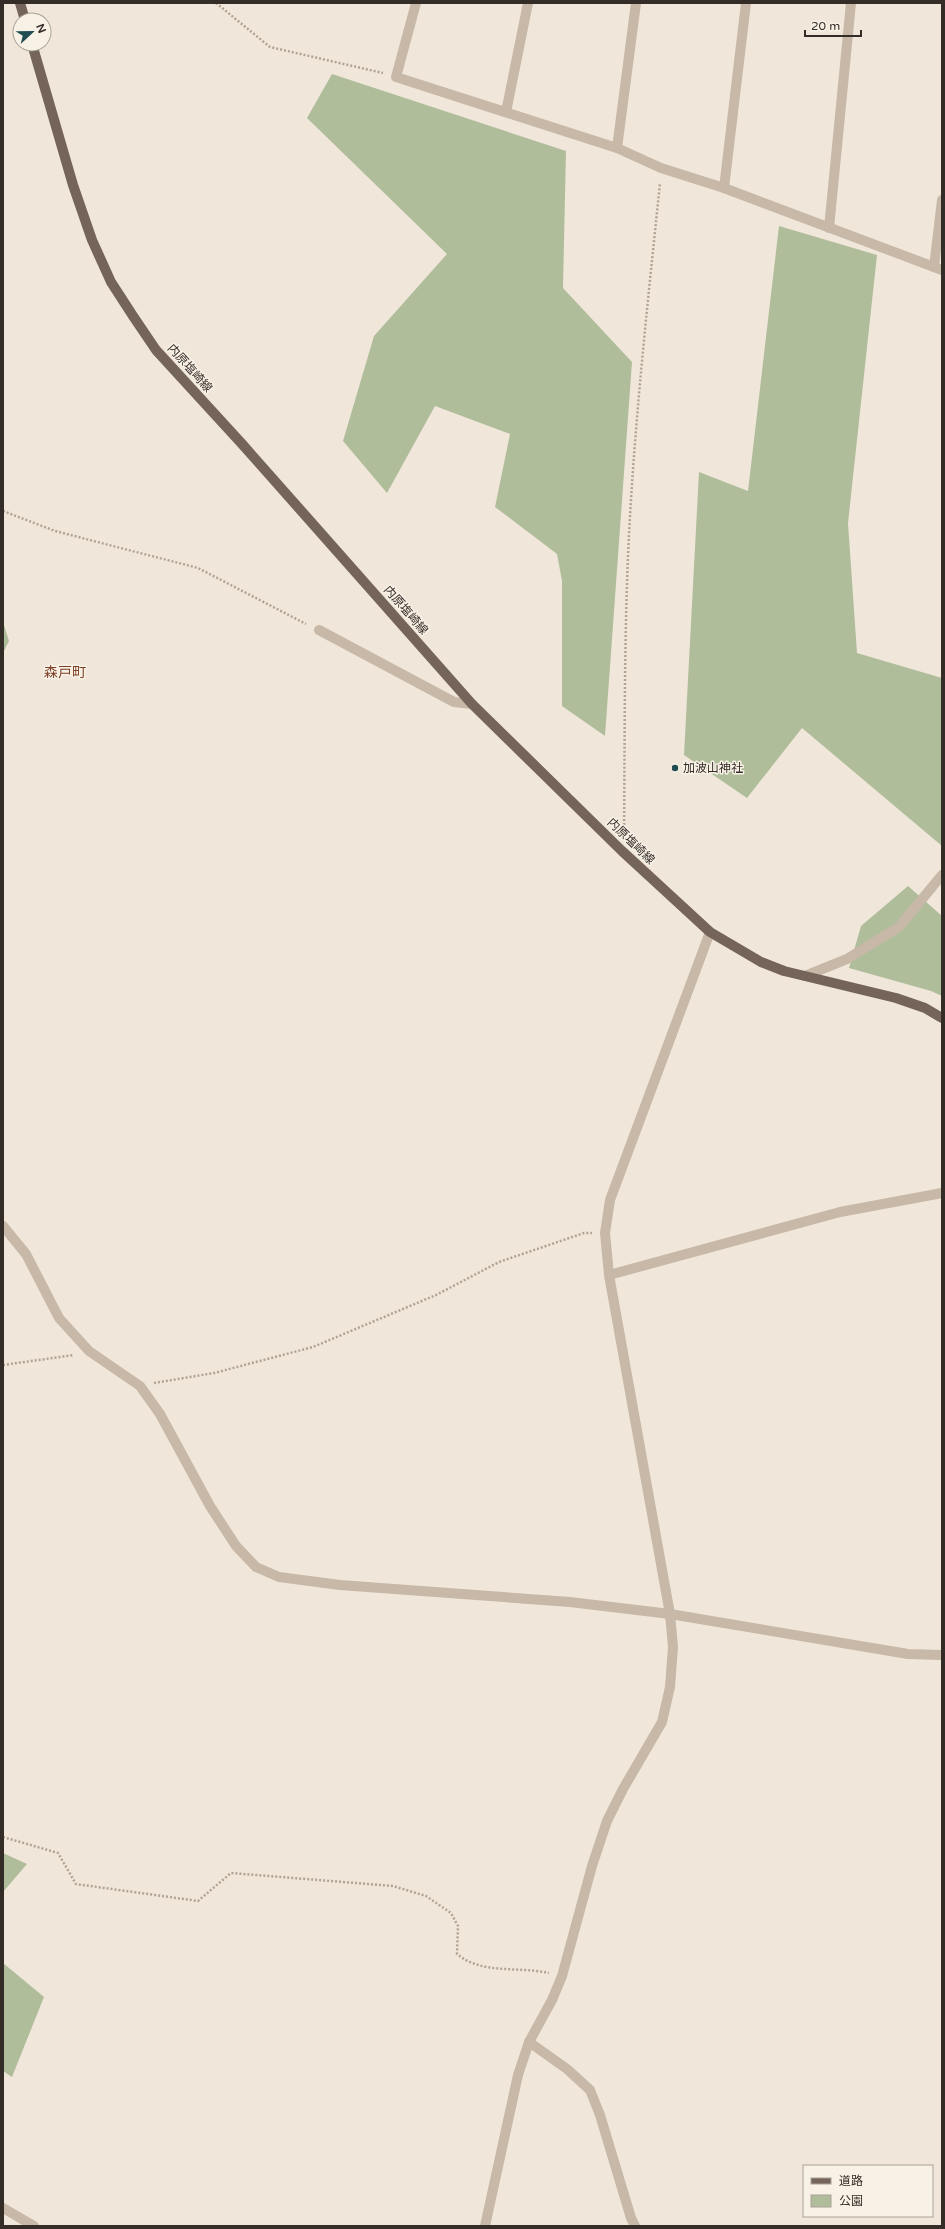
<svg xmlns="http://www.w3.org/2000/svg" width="945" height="2229" viewBox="0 0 945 2229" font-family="'Varela Round','Noto Sans JP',sans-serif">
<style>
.green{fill:#b0bd9b}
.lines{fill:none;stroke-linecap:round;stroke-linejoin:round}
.path{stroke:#b2a292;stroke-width:2.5;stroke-dasharray:2 2;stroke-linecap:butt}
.minor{stroke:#c7b8a7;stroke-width:10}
.major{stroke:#756459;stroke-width:10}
.poi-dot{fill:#204c52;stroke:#f8f1e6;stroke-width:1.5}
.labels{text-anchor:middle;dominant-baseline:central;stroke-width:3;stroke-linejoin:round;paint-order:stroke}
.street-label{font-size:12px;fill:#342c27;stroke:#f8f1e6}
.poi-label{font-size:12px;fill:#342c27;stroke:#f8f1e6;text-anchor:start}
.quarter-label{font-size:14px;fill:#7d4026;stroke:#f8f1e6}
</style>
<rect width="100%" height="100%" fill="#f0e7da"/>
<g class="green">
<path d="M332,74L566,151L563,288L632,362L605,736L562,706V581L557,554L495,507L510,434L435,406L387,493L343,441L374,336L447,254L307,118Z"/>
<path d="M779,226L877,255L848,523L857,653L942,678V846L802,728L747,798L684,755L699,472L748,491Z"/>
<path d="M3,622L9,641L3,653Z"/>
<path d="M908,886L942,916V996L931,991L849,968L861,926Z"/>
<path d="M3,1853L27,1864L3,1892Z"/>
<path d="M3,1963L44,1997L12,2077L3,2071Z"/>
</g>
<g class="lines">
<g class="path">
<path d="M216,3L270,47L383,73"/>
<path d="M3,511L55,531L198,568L306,624"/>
<path d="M624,833C625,733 624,634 629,535C635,417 648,300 660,183"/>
<path d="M3,1365L74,1355"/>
<path d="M154,1383L214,1373L313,1347L436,1295L499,1262L584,1233H592"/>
<path d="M3,1837L58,1853L76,1884L198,1901L231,1873L393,1886L426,1896L451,1913L458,1926L457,1954C482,1975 518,1966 549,1973"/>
</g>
<g class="minor">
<path d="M416,3L396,77L617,148L661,168L724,188L942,270"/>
<path d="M506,112L528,3"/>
<path d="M617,148L636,3"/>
<path d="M724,188L746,3"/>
<path d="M829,228L851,3"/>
<path d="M934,267L942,200"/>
<path d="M319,630L454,702L472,704"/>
<path d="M805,976L847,959L899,927L942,875"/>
<path d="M3,1226L26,1254L59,1318L89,1351L140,1386L160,1414L210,1506L236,1546L256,1567L279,1577L340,1585L570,1602L670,1614L908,1654L942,1655"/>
<path d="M609,1275L840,1212L942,1193"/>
<path d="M529,2042L567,2069L590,2090L600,2115L631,2218L635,2226"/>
<path d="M3,2208L34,2226"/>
<path d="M485,2226L518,2075L529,2042L552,2000L562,1976L592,1866L607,1821L623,1789L662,1722L670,1687L673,1647L670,1614L609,1275L605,1233L610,1200L710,932"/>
</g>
<g class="major">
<path d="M20,3L25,20"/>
<path d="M32,44L73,185L92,240L111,282L133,316L156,350L243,445L472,704L622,851L710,932L761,962L784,971L896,998L925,1008L942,1018"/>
</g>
</g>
<circle class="poi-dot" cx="675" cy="768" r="4"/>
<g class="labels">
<g class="street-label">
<text transform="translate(190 368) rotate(48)">内原塩崎線</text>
<text transform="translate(406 610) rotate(49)">内原塩崎線</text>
<text transform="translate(631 841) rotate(44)">内原塩崎線</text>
</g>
<g class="poi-label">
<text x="683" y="768">加波山神社</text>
</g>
<g class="quarter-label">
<text x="65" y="672">森戸町</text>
</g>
</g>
<rect width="945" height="2229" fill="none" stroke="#342c27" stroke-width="8"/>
<rect x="803" y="2165" width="130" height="52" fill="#f8f1e6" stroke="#aaa29a"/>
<rect x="811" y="2178" width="20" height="6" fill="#756459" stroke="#aaa29a"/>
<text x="839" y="2185" font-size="12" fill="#342c27">道路</text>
<rect x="811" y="2195" width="20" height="12" fill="#b0bd9b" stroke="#aaa29a"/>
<text x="839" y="2205" font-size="12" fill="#342c27">公園</text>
<g transform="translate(32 32) rotate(68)"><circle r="19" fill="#f8f1e6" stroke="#aaa29a"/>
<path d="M0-3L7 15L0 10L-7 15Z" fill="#204c52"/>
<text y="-6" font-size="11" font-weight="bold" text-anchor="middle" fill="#342c27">N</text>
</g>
<path d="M805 30v6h56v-6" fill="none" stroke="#342c27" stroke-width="2"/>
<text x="811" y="30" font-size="12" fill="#342c27" stroke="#f8f1e6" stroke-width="3" paint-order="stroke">20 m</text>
</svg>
